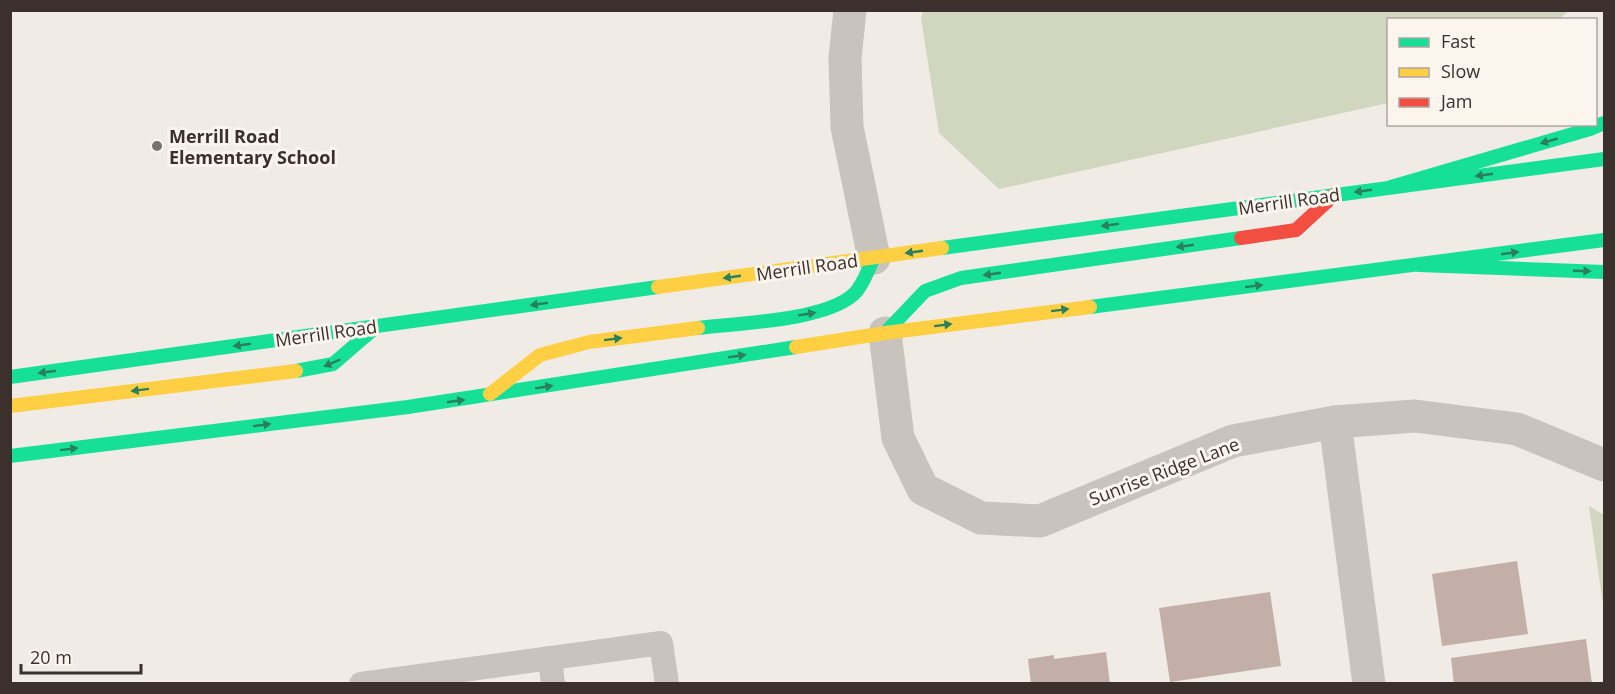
<svg xmlns="http://www.w3.org/2000/svg" width="1615" height="694" viewBox="0 0 1615 694" font-family="'Open Sans',sans-serif">
<style>
.green{fill:#d1d6bf}
.building{fill:#c3afa7}
.lines{fill:none;stroke-linecap:round;stroke-linejoin:round}
.lane{stroke:#c9c3be;stroke-width:24}
.street{stroke:#c9c3be;stroke-width:33}
.fast{stroke:#16e098;stroke-width:14}
.slow{stroke:#ffcf43;stroke-width:14}
.jam{stroke:#f24e42;stroke-width:14}
.oneway{fill:#2a7f5c}
.poi-dot{fill:#7a716c;stroke:#fbf5ee;stroke-width:2}
.labels{text-anchor:middle;dominant-baseline:central;stroke-width:6;stroke-linejoin:round;paint-order:stroke}
.poi-label{font-size:18px;font-weight:bold;fill:#3b302b;stroke:#fbf5ee;text-anchor:start}
.street-label{font-size:18px;fill:#3b302b;stroke:#fbf5ee}
</style>
<rect width="100%" height="100%" fill="#f0ebe5"/>
<g class="green">
<path d="M923,11V10L1568,11L1560,19L1388,20V103L999,189L939,133L921,18Z"/>
<path d="M1589,506L1604,515V612Z"/>
</g>
<g class="building">
<path d="M1517,561L1528,634L1442,646L1432,574Z"/>
<path d="M1270,592L1281,666L1170,682L1159,608Z"/>
<path d="M1586,639L1592,684H1454L1451,658Z"/>
<path d="M1106,652L1110,684H1031L1028,659L1054,655V659Z"/>
</g>
<g class="lines">
<g class="lane">
<path d="M550,658L553,684"/>
<path d="M361,684L661,643L667,684"/>
</g>
<g class="street">
<path d="M850,10L845,58L847,127L874,258"/>
<path d="M885,333L898,438L923,489L981,518L1040,521L1233,441L1335,422L1415,416L1517,429L1604,465"/>
<path d="M1335,422L1369,684"/>
</g>
<g class="fast">
<path d="M1391,187L1590,129L1604,123"/>
<path d="M942,248L1604,159"/>
<path d="M1419,265L1604,272"/>
<path d="M1090,307L1604,240"/>
<path d="M698,328C738,323 825,321 854,294C863,286 868,269 874,258"/>
<path d="M885,333L925,291L961,278L1241,238"/>
<path d="M296,371L333,364L377,326"/>
<path d="M10,377L658,287"/>
<path d="M10,456L408,407L796,347"/>
</g>
<g class="slow">
<path d="M658,287L942,248"/>
<path d="M796,347L885,333L1090,307"/>
<path d="M490,394L540,355L589,342L698,328"/>
<path d="M10,406L296,371"/>
</g>
<path class="jam" d="M1241,238L1296,230L1334,195"/>
</g>
<defs><path id="oneway-solid" d="M-6-.8H1V-3.2L6.5 0L1 3.2V.8H-6Z" transform="scale(1.5)"/></defs>
<g class="oneway">
<use href="#oneway-solid" transform="translate(1549 141) rotate(164)"/>
<use href="#oneway-solid" transform="translate(1484 175) rotate(172)"/>
<use href="#oneway-solid" transform="translate(1363 191) rotate(172)"/>
<use href="#oneway-solid" transform="translate(1110 225) rotate(172)"/>
<use href="#oneway-solid" transform="translate(1185 246) rotate(172)"/>
<use href="#oneway-solid" transform="translate(914 252) rotate(172)"/>
<use href="#oneway-solid" transform="translate(1510 253) rotate(-8)"/>
<use href="#oneway-solid" transform="translate(1582 271) rotate(2)"/>
<use href="#oneway-solid" transform="translate(992 274) rotate(172)"/>
<use href="#oneway-solid" transform="translate(732 277) rotate(172)"/>
<use href="#oneway-solid" transform="translate(1254 286) rotate(-7)"/>
<use href="#oneway-solid" transform="translate(539 304) rotate(172)"/>
<use href="#oneway-solid" transform="translate(1060 310) rotate(-7)"/>
<use href="#oneway-solid" transform="translate(807 314) rotate(-9)"/>
<use href="#oneway-solid" transform="translate(943 325) rotate(-7)"/>
<use href="#oneway-solid" transform="translate(613 339) rotate(-7)"/>
<use href="#oneway-solid" transform="translate(242 345) rotate(172)"/>
<use href="#oneway-solid" transform="translate(737 356) rotate(-9)"/>
<use href="#oneway-solid" transform="translate(332 363) rotate(157)"/>
<use href="#oneway-solid" transform="translate(47 372) rotate(172)"/>
<use href="#oneway-solid" transform="translate(544 387) rotate(-9)"/>
<use href="#oneway-solid" transform="translate(140 390) rotate(173)"/>
<use href="#oneway-solid" transform="translate(456 401) rotate(-8)"/>
<use href="#oneway-solid" transform="translate(262 425) rotate(-7)"/>
<use href="#oneway-solid" transform="translate(69 449) rotate(-7)"/>
</g>
<circle class="poi-dot" cx="157" cy="146" r="6"/>
<g class="labels">
<g class="poi-label">
<text x="169" y="136">Merrill Road<tspan x="169" dy="21">Elementary School</tspan></text>
</g>
<g class="street-label">
<text transform="translate(1289 201) rotate(-8)">Merrill Road</text>
<text transform="translate(807 267) rotate(-8)">Merrill Road</text>
<text transform="translate(326 333) rotate(-8)">Merrill Road</text>
<text transform="translate(1164 471) rotate(-21)">Sunrise Ridge Lane</text>
</g>
</g>
<rect width="1615" height="694" fill="none" stroke="#3b302b" stroke-width="24"/>
<rect x="1387" y="18" width="210" height="108" fill="#fbf5ee" stroke="#aea6a0" stroke-width="1.5"/>
<rect x="1399" y="38" width="30" height="9" fill="#16e098" stroke="#aea6a0" stroke-width="1.5"/>
<text x="1441" y="48" font-size="18" fill="#3b302b">Fast</text>
<rect x="1399" y="68" width="30" height="9" fill="#ffcf43" stroke="#aea6a0" stroke-width="1.5"/>
<text x="1441" y="78" font-size="18" fill="#3b302b">Slow</text>
<rect x="1399" y="98" width="30" height="9" fill="#f24e42" stroke="#aea6a0" stroke-width="1.5"/>
<text x="1441" y="108" font-size="18" fill="#3b302b">Jam</text>
<path d="M21 664v9h120v-9" fill="none" stroke="#3b302b" stroke-width="3"/>
<text x="30" y="664" font-size="18" fill="#3b302b" stroke="#fbf5ee" stroke-width="4.5" paint-order="stroke">20 m</text>
</svg>
